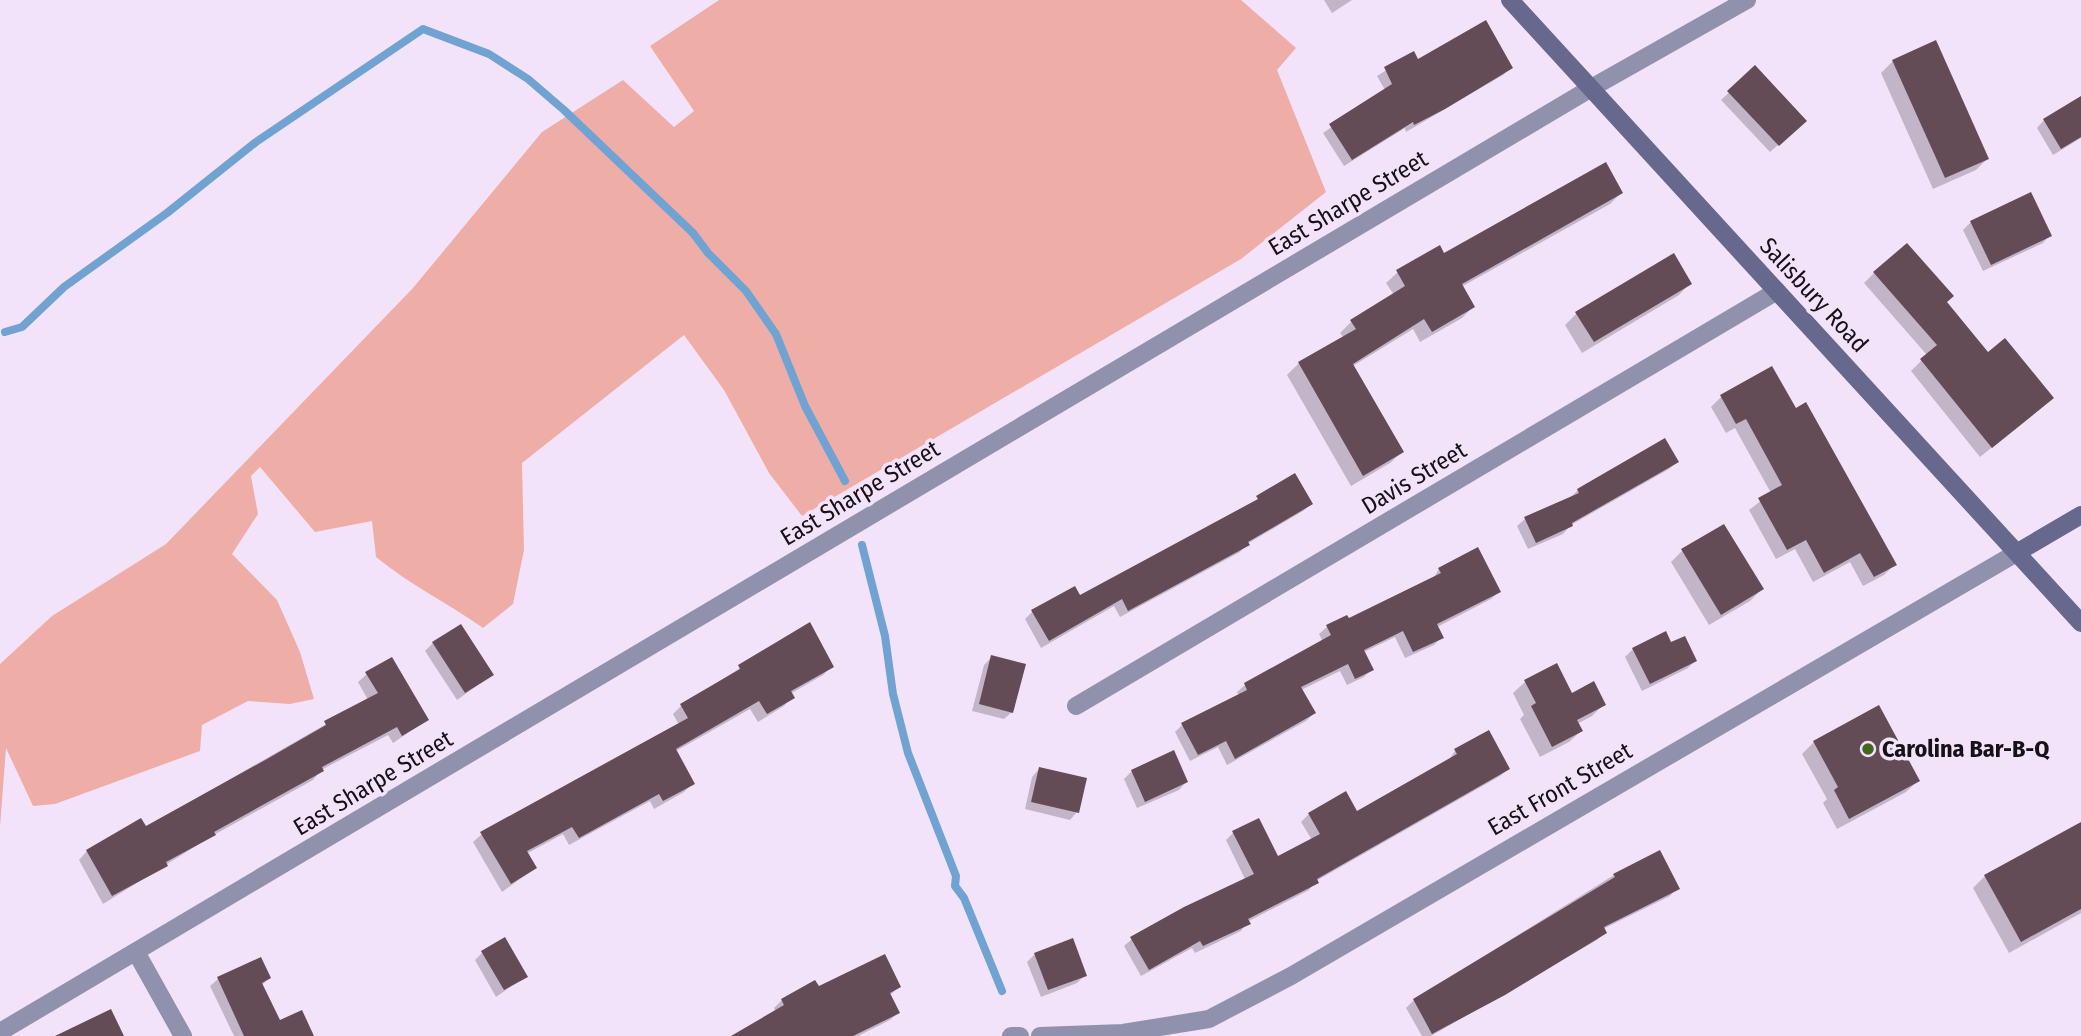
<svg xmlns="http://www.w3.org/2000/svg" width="2081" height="1036" viewBox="0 0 2081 1036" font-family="'Fira Sans Condensed',sans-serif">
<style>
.green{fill:#eeaea7}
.shadow{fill:#0003}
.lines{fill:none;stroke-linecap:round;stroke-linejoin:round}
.stream{stroke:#70a3d2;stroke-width:8}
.building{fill:#634c55}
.street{stroke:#9092ad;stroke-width:18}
.secondary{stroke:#66688e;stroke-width:18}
.poi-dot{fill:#44661d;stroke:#f3e3fa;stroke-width:2.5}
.labels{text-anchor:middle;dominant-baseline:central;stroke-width:7;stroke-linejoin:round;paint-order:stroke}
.street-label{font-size:24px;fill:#161118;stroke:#f3e3fa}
.poi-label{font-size:24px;font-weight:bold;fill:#161118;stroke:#f3e3fa;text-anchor:start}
</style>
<rect width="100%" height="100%" fill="#f3e3fa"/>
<path class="green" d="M719,0H1241L1296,48L1277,70L1326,192L1241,259L802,516L769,473L724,390L684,335L522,463L524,550L513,604L483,628C448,603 410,585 376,557L372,521L315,532L260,467L251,476L258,514L232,554L277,600L300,652L314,699L290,704L248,701L202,725L200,751L55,804L33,806L6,748L0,827V664L52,616L166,544L413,288L542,132L623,80L674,127L694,111L650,46Z"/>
<g class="shadow">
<path d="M1324,0H1352L1332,13Z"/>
<path d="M1414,53L1418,61L1510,68L1503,75L1406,132L1405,128L1344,166L1323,133L1385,90L1377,76Z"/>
<path d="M1893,61L1987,159L1976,170L1933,189L1881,73Z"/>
<path d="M1755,68L1797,128L1770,152L1721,100Z"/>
<path d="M2081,110V138L2053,155L2037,128L2044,120Z"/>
<path d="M1621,193L1610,204L1461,287L1473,307L1462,318L1420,342L1413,329L1353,366L1402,452L1390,463L1351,486L1287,375L1299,363L1344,338L1340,333L1351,322L1394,295L1386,283L1398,272Z"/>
<path d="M1971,222L2050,235L2043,243L1983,271L1963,230Z"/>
<path d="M1874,273L1945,302L1988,355L2041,408L1980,457L1911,371L1927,355L1864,283Z"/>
<path d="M1690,283L1679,295L1582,353L1565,325L1577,313Z"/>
<path d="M1721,397L1795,410L1894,565L1884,575L1863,586L1850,562L1813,582L1795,549L1776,559L1749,510L1771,493L1735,428L1726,433L1711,407Z"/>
<path d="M1677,462L1669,469L1571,525L1563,534L1528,549L1517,526L1525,519L1570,498L1578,490Z"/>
<path d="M1294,476L1311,504L1303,511L1247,544L1240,552L1120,617L1114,606L1041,648L1025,619L1032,612L1079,597L1248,506Z"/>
<path d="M1682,551L1762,589L1750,601L1709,625L1671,562Z"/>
<path d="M1439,569L1499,592L1491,599L1437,627L1442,637L1434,645L1405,658L1395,637L1364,652L1372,669L1364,677L1347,685L1340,671L1301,690L1314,713L1306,721L1227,765L1218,747L1190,761L1175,732L1182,725L1239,696L1237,692L1245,685L1323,642L1319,634L1327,627L1348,620L1433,579Z"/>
<path d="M809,624L832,666L823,675L790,694L792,697L784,706L758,722L750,709L676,751L693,783L684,792L654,809L650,801L569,845L563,834L526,854L535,868L502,892L473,842L482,834L679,725L673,714L681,706Z"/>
<path d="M433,643L492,675L457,700L425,651Z"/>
<path d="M1671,645L1695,661L1688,668L1642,691L1625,657L1633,649Z"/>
<path d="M992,657L1012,712L1004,719L972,711L984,665Z"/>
<path d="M367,674L427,720L393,743L388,735L321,770L313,780L212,836L103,904L79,860L87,851L145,828L368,700L358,682Z"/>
<path d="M1525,682L1571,695L1604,704L1592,716L1577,724L1581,731L1569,742L1540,757L1520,719L1524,715L1513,693Z"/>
<path d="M1814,742L1918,781L1906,792L1837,829L1823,803L1827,799L1802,754Z"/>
<path d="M1455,751L1508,769L1500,776L1316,881L1309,890L1247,922L1241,931L1195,953L1192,948L1141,976L1124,946L1132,939L1245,879L1226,840L1233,833L1277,858L1312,840L1301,822L1309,814L1357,813L1449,760Z"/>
<path d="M1039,769L1077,812L1070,820L1025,809L1032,777Z"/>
<path d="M1132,771L1186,782L1179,790L1137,808L1124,779Z"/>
<path d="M2081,823V913L2009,953L1973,888L1985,876Z"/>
<path d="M1614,875L1677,888L1670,896L1603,929L1605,932L1597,940L1431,1036H1422L1406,1008L1414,1000Z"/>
<path d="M482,953L525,977L496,997L475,960Z"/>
<path d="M1035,954L1085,975L1077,983L1041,997L1027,962Z"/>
<path d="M269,978L261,986L279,1023L311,1036H234L210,986L218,979Z"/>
<path d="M899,987L889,996L898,1013L890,1020L858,1036H733L776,1012L774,1008L782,1000L818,989Z"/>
</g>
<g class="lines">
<g class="stream">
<path d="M5,332L22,327L64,287L167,213L256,142L423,29L489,54L528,79L564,110L693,233L708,253L746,291L776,334L805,406L845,481"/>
<path d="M862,545L885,636L893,694L908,753L956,876L955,886L964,898L1002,991"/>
</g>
</g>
<g class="building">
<path d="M1486,20L1513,68L1445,109L1414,125L1413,122L1352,160L1329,124L1392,84L1384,67L1414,51L1418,59Z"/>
<path d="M1936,40L1989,159L1945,178L1892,60Z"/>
<path d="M1755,65L1807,121L1779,146L1727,91Z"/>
<path d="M2081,96V137L2061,149L2043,119Z"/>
<path d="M1606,162L1623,193L1462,284L1475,307L1432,332L1424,319L1353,364L1404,452L1363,476L1298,362L1356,329L1350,320L1405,286L1396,270L1440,245L1444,253Z"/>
<path d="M2031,192L2052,236L1991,265L1970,221Z"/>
<path d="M1907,243L1954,296L1947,302L1988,352L2005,338L2054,398L1992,448L1920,359L1937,345L1873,272Z"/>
<path d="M1674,253L1692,284L1594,342L1575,312Z"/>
<path d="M1772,366L1796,408L1806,402L1897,565L1874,577L1860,553L1824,573L1806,540L1787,550L1758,498L1782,485L1746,419L1736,424L1720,395Z"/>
<path d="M1665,438L1679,462L1572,523L1573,526L1536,543L1524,517L1579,493L1577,489Z"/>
<path d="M1295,473L1313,504L1248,542L1250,545L1128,611L1122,599L1049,641L1031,610L1075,586L1080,595L1258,499L1256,496Z"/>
<path d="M1724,524L1764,589L1721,615L1681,549Z"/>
<path d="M1478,547L1501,592L1437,624L1444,638L1413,652L1403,631L1364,650L1374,670L1355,679L1348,664L1301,687L1316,713L1235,759L1226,741L1198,755L1181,723L1247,690L1244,683L1331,635L1326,625L1347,615L1349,618L1441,573L1438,568Z"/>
<path d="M810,622L834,667L791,691L795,698L767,714L759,701L676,749L695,784L663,801L659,794L579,838L572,827L527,851L537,868L511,884L480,832L688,718L680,704L740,669L738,665Z"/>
<path d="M461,624L494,675L465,693L432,642Z"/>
<path d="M1666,631L1671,642L1685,636L1697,661L1650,684L1632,648Z"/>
<path d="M991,655L1026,664L1013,713L979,704Z"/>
<path d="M392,657L429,720L402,736L397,727L322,767L324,771L214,832L216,835L166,862L168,866L112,896L86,850L141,818L146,826L267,759L326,725L324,721L378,693L365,672Z"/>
<path d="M1557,663L1572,693L1594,681L1606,705L1577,720L1583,731L1552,747L1531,706L1536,703L1524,680Z"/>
<path d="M1879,705L1920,781L1849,819L1834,790L1838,787L1813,741Z"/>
<path d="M1489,730L1510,769L1317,879L1319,883L1248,919L1251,924L1203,946L1200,941L1149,970L1130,937L1184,907L1254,874L1232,831L1259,818L1278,856L1320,834L1308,813L1346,791L1357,811L1457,754L1454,749Z"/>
<path d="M1174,750L1188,782L1145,802L1131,770Z"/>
<path d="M1039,767L1087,778L1079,813L1031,802Z"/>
<path d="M2081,822V909L2021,942L1984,875Z"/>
<path d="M1660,850L1680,889L1604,927L1607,933L1505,995L1432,1034L1413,999L1615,877L1613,874Z"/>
<path d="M505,937L528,977L504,990L481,951Z"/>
<path d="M1073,938L1087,976L1048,990L1034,953Z"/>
<path d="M885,954L901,987L890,993L900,1013L853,1036H731L784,1005L781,999L815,980L819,986Z"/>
<path d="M261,957L271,978L262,983L280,1020L302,1010L314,1036H244L217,977Z"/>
<path d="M111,1009L124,1036H55Z"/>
</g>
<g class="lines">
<g class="street">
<path d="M1076,706L1777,291"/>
<path d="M136,952L183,1036"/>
<path d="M0,1032L1593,87L1747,0"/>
<path d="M1011,1036H1020"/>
<path d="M1040,1036L1123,1033L1209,1019L1291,976L2018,552"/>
</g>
<g class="secondary">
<path d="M1510,0L2081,623"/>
<path d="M2018,552L2081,515"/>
</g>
</g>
<circle class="poi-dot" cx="1868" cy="749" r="7"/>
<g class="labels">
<g class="street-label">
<text transform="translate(1348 203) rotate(-31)">East Sharpe Street</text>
<text transform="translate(1814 295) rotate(47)">Salisbury Road</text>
<text transform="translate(1414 478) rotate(-31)">Davis Street</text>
<text transform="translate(860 493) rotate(-31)">East Sharpe Street</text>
<text transform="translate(373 783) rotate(-31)">East Sharpe Street</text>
<text transform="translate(1560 789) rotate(-30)">East Front Street</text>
</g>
<g class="poi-label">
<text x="1882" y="749">Carolina Bar-B-Q</text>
</g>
</g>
</svg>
